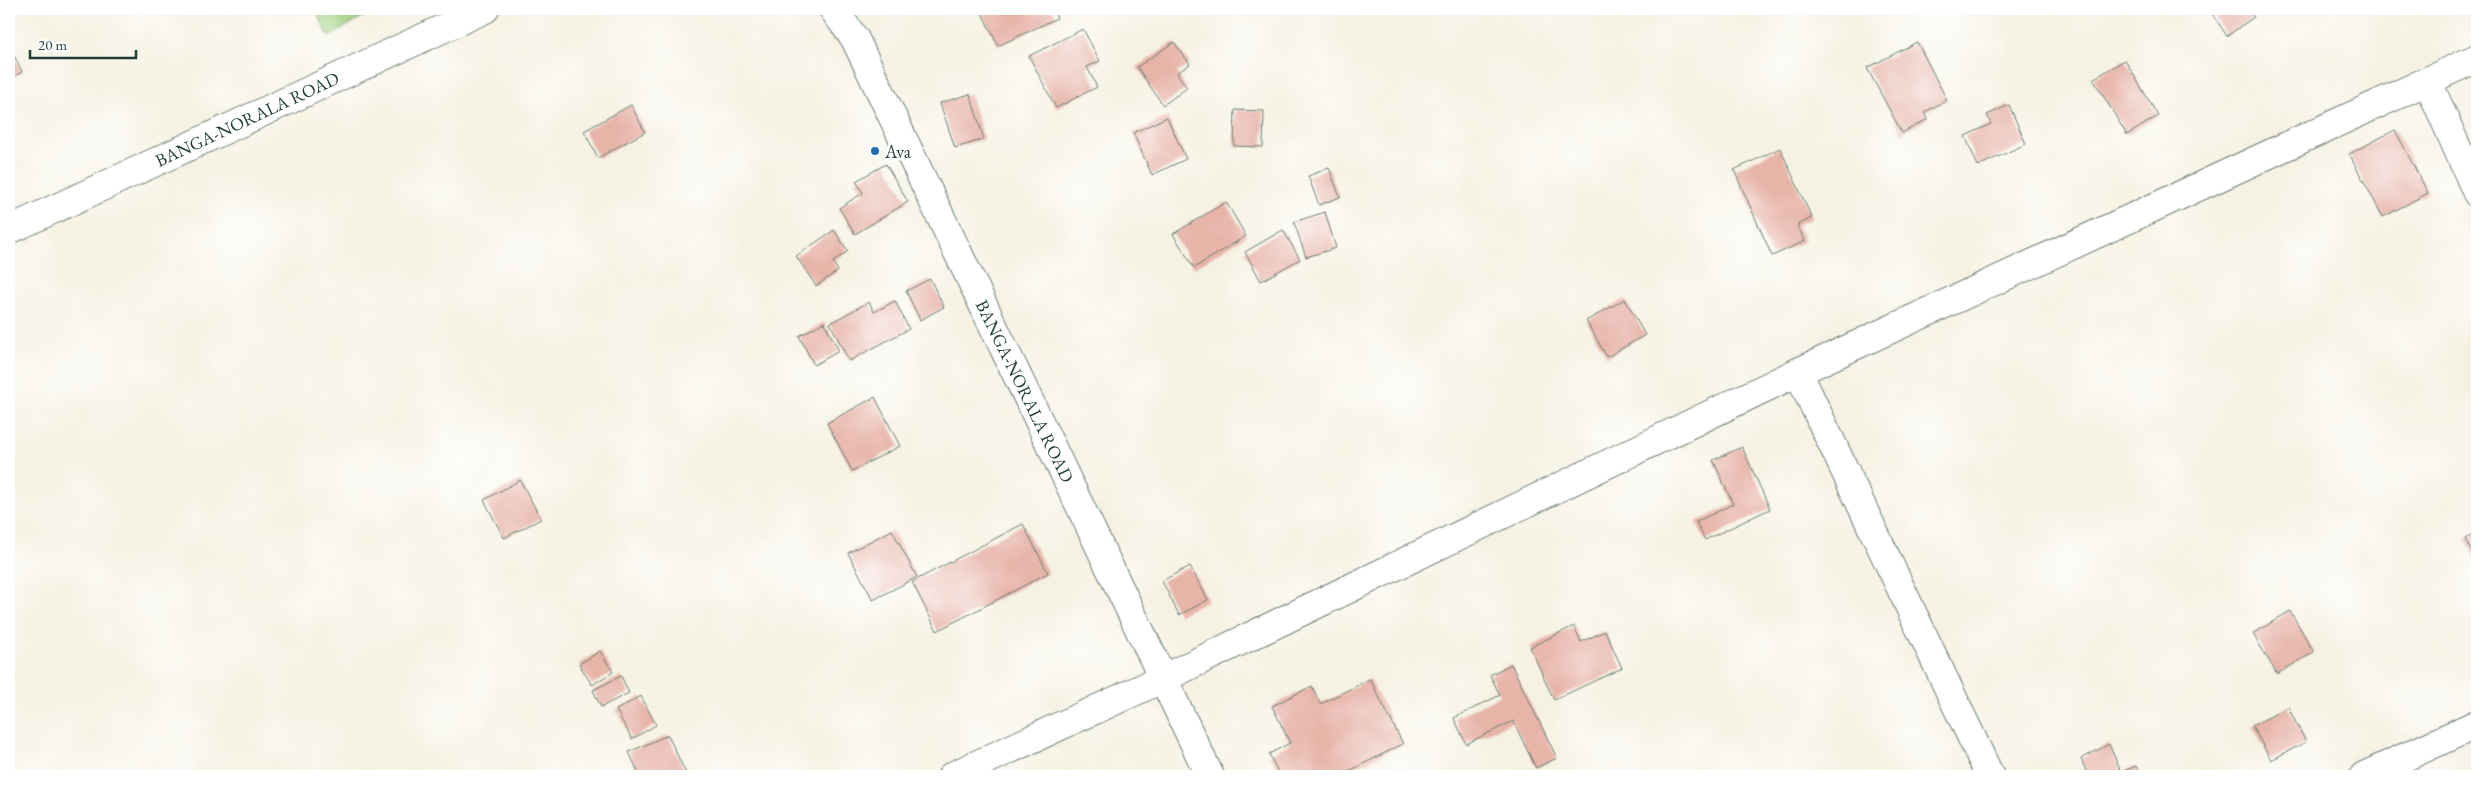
<svg xmlns="http://www.w3.org/2000/svg" width="2486" height="785" viewBox="0 0 2486 785" font-family="'EB Garamond',serif">
<style>
.green{fill:#a2d281;stroke:#60885a}
.building{fill:#e7b4a8}
.lines{fill:none;stroke-linecap:round;stroke-linejoin:round}
.minor-casing{stroke:#6a7c71;stroke-width:30}
.major-casing{stroke:#6a7c71;stroke-width:30}
.minor{stroke:#fff;stroke-width:28}
.major{stroke:#fff;stroke-width:28}
.poi-dot{fill:#1f6fb2;stroke:#fff;stroke-width:2}
.labels{text-anchor:middle;dominant-baseline:central;stroke-width:5;stroke-linejoin:round;paint-order:stroke}
.street-label{font-size:18px;fill:#1f3d34;stroke:#fff}
.poi-label{font-size:18px;fill:#1f3d34;stroke:#fff;text-anchor:start}
</style>
<rect width="100%" height="100%" fill="#fff"/>
<filter id="ink" filterUnits="userSpaceOnUse"><feTurbulence type="fractalNoise" baseFrequency=".02" numOctaves="2"/><feDisplacementMap in="SourceGraphic" scale="10" xChannelSelector="R" yChannelSelector="G"/><feConvolveMatrix kernelMatrix="1 2 1 2 8 2 1 2 1" color-interpolation-filters="sRGB"/></filter>
<filter id="wash" filterUnits="userSpaceOnUse"><feTurbulence type="fractalNoise" baseFrequency=".0096" numOctaves="4" result="noise"/><feDisplacementMap in="SourceGraphic" scale="20" xChannelSelector="R" yChannelSelector="G"/><feGaussianBlur stdDeviation="1.12" result="paint"/><feColorMatrix in="noise" values="0 0 0 0 0 0 0 0 0 0 0 0 0 0 0 0 0 1.4 0 .05"/><feComposite in="paint" operator="in"/></filter>
<g filter="url(#wash)">
<rect width="100%" height="100%" fill="#f5f2e3"/>
<path class="green" d="M315,9H375L329,37Z"/>
<g id="blocks">
<g class="building">
<path d="M980,9H1052L1057,18L998,46Z"/>
<path d="M2209,9H2248L2254,17L2227,36Z"/>
<path d="M1083,29L1100,61L1087,67L1097,87L1056,108L1029,56Z"/>
<path d="M1174,42L1190,64L1177,73L1187,88L1163,105L1137,67Z"/>
<path d="M1917,42L1947,100L1925,112L1928,119L1902,133L1867,68Z"/>
<path d="M9,45L22,72L9,79Z"/>
<path d="M2125,60L2158,116L2127,135L2093,79Z"/>
<path d="M970,94L984,139L955,148L940,103Z"/>
<path d="M631,105L645,132L598,158L584,131Z"/>
<path d="M2009,105L2026,144L1978,166L1965,136L1991,124L1987,115Z"/>
<path d="M1235,110L1264,111L1263,147L1234,146Z"/>
<path d="M1167,117L1186,159L1152,175L1133,133Z"/>
<path d="M2395,130L2428,193L2383,217L2349,154Z"/>
<path d="M1780,148L1812,218L1797,225L1805,241L1772,256L1734,170Z"/>
<path d="M886,164L908,202L855,234L839,208L863,193L856,181Z"/>
<path d="M1329,168L1340,197L1319,205L1308,176Z"/>
<path d="M1226,202L1246,236L1194,268L1173,234Z"/>
<path d="M1325,212L1336,248L1306,257L1294,222Z"/>
<path d="M834,230L848,251L833,262L838,271L816,286L796,256Z"/>
<path d="M1283,230L1300,259L1261,281L1245,252Z"/>
<path d="M930,279L944,307L920,320L906,291Z"/>
<path d="M1625,299L1645,335L1607,357L1586,321Z"/>
<path d="M895,301L909,329L849,361L830,323L869,302L874,312Z"/>
<path d="M824,322L839,351L814,365L799,336Z"/>
<path d="M875,397L900,446L852,471L827,423Z"/>
<path d="M1742,447L1770,509L1705,540L1696,522L1733,504L1713,460Z"/>
<path d="M520,480L541,519L504,538L484,500Z"/>
<path d="M1023,524L1048,573L937,631L912,582Z"/>
<path d="M892,530L917,577L873,600L848,553Z"/>
<path d="M2477,532V563L2465,539Z"/>
<path d="M1190,566L1208,600L1179,615L1162,581Z"/>
<path d="M2290,611L2314,652L2277,674L2253,634Z"/>
<path d="M1574,626L1581,642L1605,631L1622,668L1554,700L1530,647Z"/>
<path d="M600,651L613,672L592,685L579,664Z"/>
<path d="M1511,664L1557,758L1536,768L1513,721L1466,744L1454,718L1500,695L1490,675Z"/>
<path d="M621,676L629,693L601,707L593,690Z"/>
<path d="M1370,679L1403,744L1339,776H1280L1269,754L1290,743L1272,706L1312,686L1320,704Z"/>
<path d="M641,696L656,725L632,739L616,710Z"/>
<path d="M2288,707L2306,742L2271,760L2252,726Z"/>
<path d="M668,735L687,776H640L629,752Z"/>
<path d="M2109,744L2121,772L2136,766L2141,776H2088L2081,759Z"/>
</g>
</g>
</g>
<g filter="url(#ink)">
<use href="#blocks" fill-opacity="0" stroke="#6a7c71" stroke-width="1"/>
<g class="lines">
<defs>
<g id="minor">
<path d="M2428,82L2477,193"/>
<path d="M1798,372L1990,776"/>
<path d="M952,776L1164,678L1798,372L2477,58"/>
<path d="M2364,776L2477,724"/>
</g>
<g id="major">
<path d="M833,9L855,39L1210,776"/>
<path d="M9,230L485,9"/>
</g>
</defs>
<use href="#minor" class="minor-casing"/>
<use href="#major" class="major-casing"/>
<use href="#minor" class="minor"/>
<use href="#major" class="major"/>
</g>
</g>
<circle class="poi-dot" cx="875" cy="151" r="5"/>
<g class="labels">
<g class="street-label">
<text transform="translate(247 119) rotate(-25)">BANGA-NORALA ROAD</text>
<text transform="translate(1025 391) rotate(64)">BANGA-NORALA ROAD</text>
</g>
<g class="poi-label">
<text x="885" y="151">Ava</text>
</g>
</g>
<rect width="2486" height="785" fill="none" stroke="#fff" stroke-width="30"/>
<path d="M30 50v8h106v-8" fill="none" stroke="#1f3d34" stroke-width="2.5"/>
<text x="38" y="50" font-size="15" fill="#1f3d34" stroke="#ffffff" stroke-width="4" paint-order="stroke">20 m</text>
</svg>
